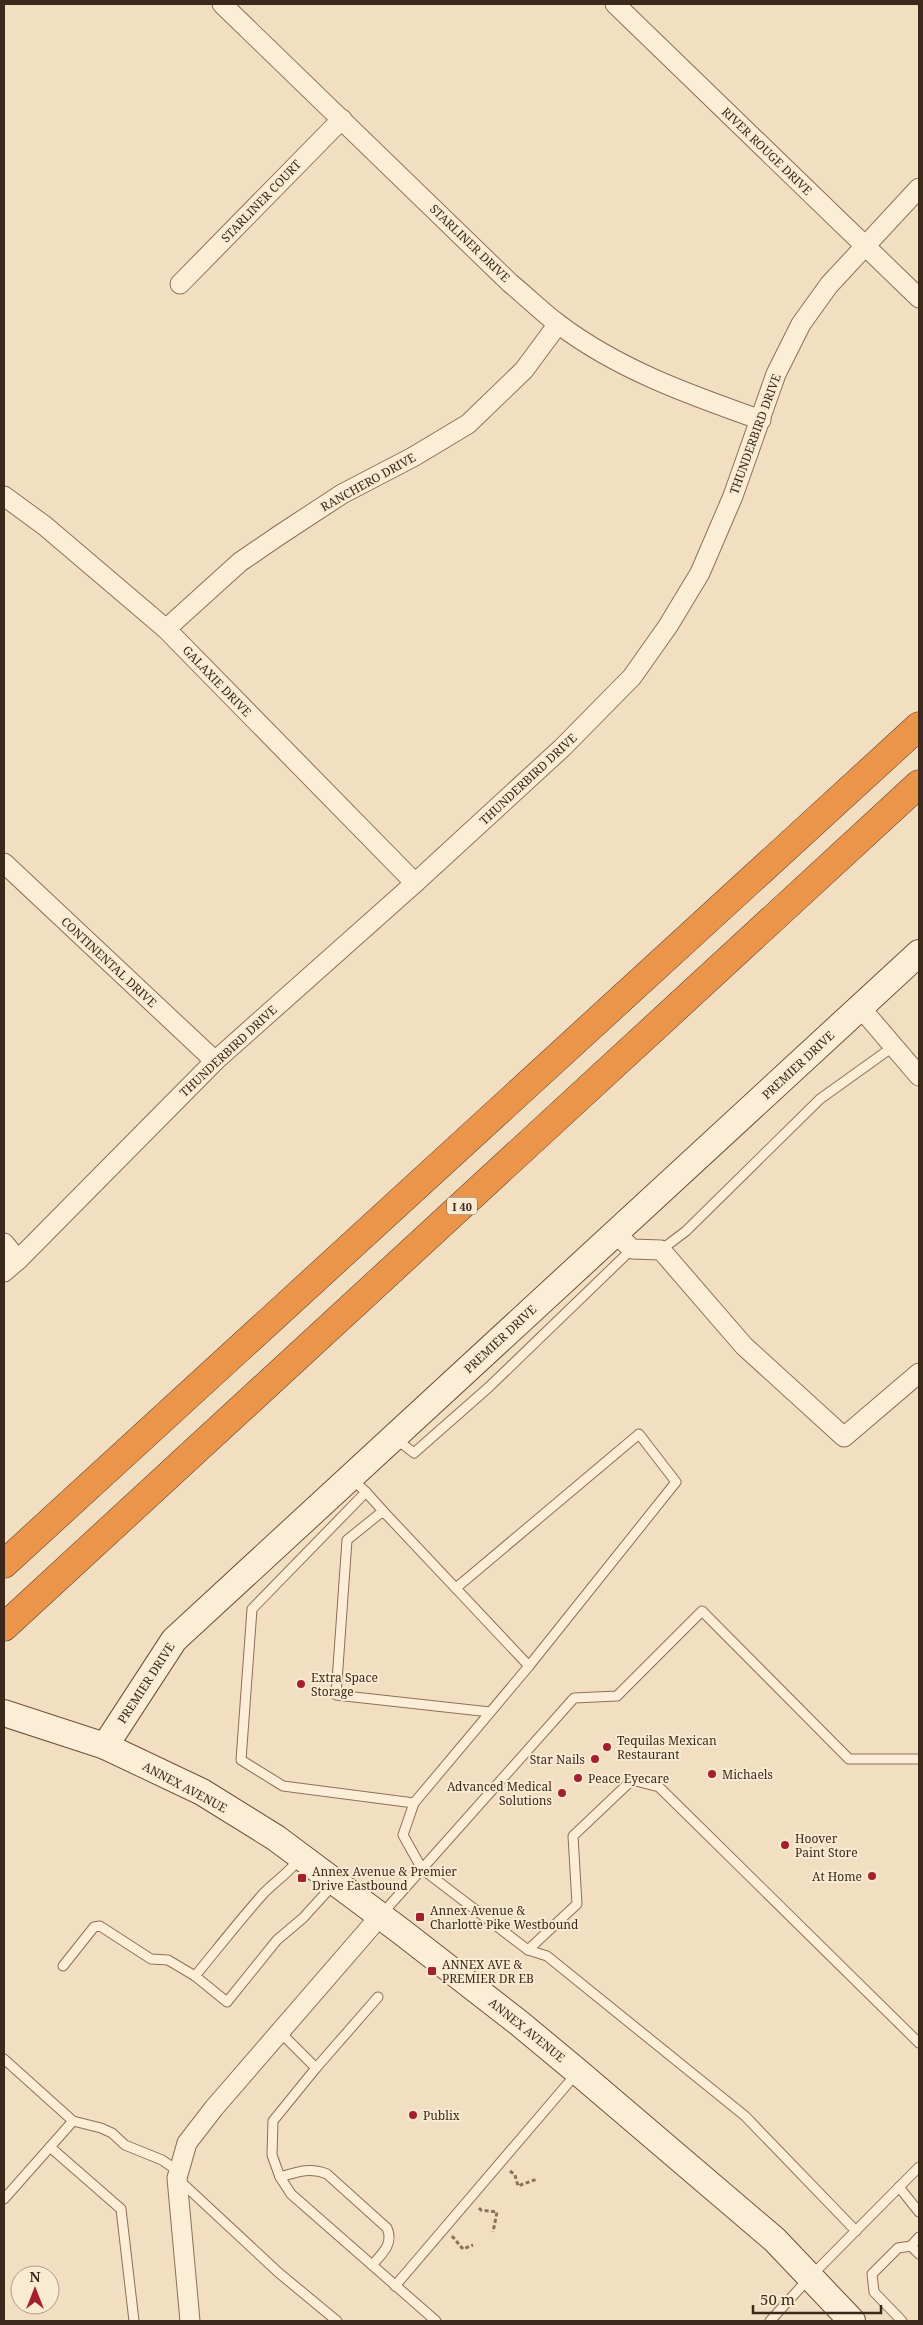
<svg xmlns="http://www.w3.org/2000/svg" width="923" height="2325" viewBox="0 0 923 2325" font-family="'Noto Serif',serif">
<style>
.lines{fill:none;stroke-linecap:round;stroke-linejoin:round}
.lane-casing{stroke:#8e6f57;stroke-width:11}
.street-casing{stroke:#8e6f57;stroke-width:21}
.secondary-casing{stroke:#70503a;stroke-width:28}
.highway-casing{stroke:#5c3d2b;stroke-width:29}
.path{stroke:#8e6f57;stroke-width:3;stroke-dasharray:4 2.5;stroke-linecap:butt}
.lane{stroke:#fcedd6;stroke-width:9}
.street{stroke:#fcedd6;stroke-width:19}
.secondary{stroke:#fcedd6;stroke-width:26}
.highway{stroke:#ea954a;stroke-width:28}
.poi-dot{fill:#a4202e;stroke:#f9ead2;stroke-width:2}
.labels{text-anchor:middle;dominant-baseline:central;stroke-width:4;stroke-linejoin:round;paint-order:stroke}
.shield{fill:#f9ead2;stroke:#756353;stroke-width:1}
.shield-label{font-size:11px;font-weight:bold;fill:#3d291c}
.street-label{font-size:12px;fill:#3d291c;stroke:#f9ead2}
.poi-label{font-size:12px;fill:#3d291c;stroke:#f9ead2;text-anchor:start}
</style>
<rect width="100%" height="100%" fill="#f2dfc2"/>
<g class="lines">
<defs>
<g id="lane">
<path d="M661,1250L686,1231L820,1099L894,1046"/>
<path d="M396,1439L414,1453L489,1387L632,1249"/>
<path d="M351,1478L366,1492L252,1609L241,1760L283,1786L414,1803"/>
<path d="M366,1492L383,1511"/>
<path d="M456,1588L639,1434L676,1482L529,1666"/>
<path d="M490,1712L336,1695L347,1540L383,1511L529,1666L414,1803L403,1835L422,1869L528,1950L547,1956L745,2116L856,2231"/>
<path d="M381,1915L574,1698L617,1696L702,1611L849,1759H919"/>
<path d="M528,1950L577,1904L573,1836L632,1780L659,1787L919,2043"/>
<path d="M63,1966L94,1927L100,1926L151,1959L168,1960L195,1976L227,2002L277,1940L303,1918L334,1884"/>
<path d="M195,1976C218,1948 239,1921 263,1894C275,1881 288,1874 299,1859"/>
<path d="M280,2032L316,2068L273,2121L272,2155L280,2177L291,2194L436,2321"/>
<path d="M4,2059L73,2121L101,2128L112,2133L125,2145L162,2160L178,2171"/>
<path d="M316,2068L378,1997"/>
<path d="M50,2147L121,2209L134,2321"/>
<path d="M280,2177C297,2172 310,2167 327,2174L387,2228C394,2244 382,2254 372,2265"/>
<path d="M179,2180L279,2273L337,2321"/>
<path d="M899,2187L919,2212"/>
<path d="M4,2199L73,2121"/>
<path d="M919,2237L911,2246L919,2254"/>
<path d="M395,2286L576,2074"/>
<path d="M770,2321L810,2277L919,2167"/>
<path d="M902,2321L874,2292L872,2274L898,2248L911,2246"/>
</g>
<g id="street">
<path d="M222,4L510,283C526,296 541,311 557,323C617,369 690,395 761,420"/>
<path d="M615,4L919,298"/>
<path d="M180,284L342,119"/>
<path d="M4,496L45,526L166,629L415,883"/>
<path d="M166,629L240,562L278,536L342,494L413,457L468,424L524,370L558,324"/>
<path d="M4,863L215,1061"/>
<path d="M860,1007L919,1076"/>
<path d="M615,1233L632,1249L661,1250L744,1346L844,1437L919,1373"/>
<path d="M4,1243L18,1260"/>
<path d="M4,1272L18,1260L215,1061L415,883L562,748L632,677L668,626L700,573L733,496L776,374L801,324L829,285L919,188"/>
<path d="M190,2321L177,2178L187,2143L214,2108L381,1915"/>
</g>
<g id="secondary">
<path d="M4,1713L105,1746L202,1792L276,1838L402,1932L519,2023L578,2072L775,2240L852,2321"/>
<path d="M105,1746L174,1640L919,953"/>
</g>
<g id="highway">
<path d="M4,1564L919,726"/>
<path d="M4,1627L919,784"/>
</g>
</defs>
<use href="#lane" class="lane-casing"/>
<use href="#street" class="street-casing"/>
<use href="#secondary" class="secondary-casing"/>
<use href="#highway" class="highway-casing"/>
<g class="path">
<path d="M510,2171L515,2175L518,2186L537,2179"/>
<path d="M479,2208L481,2210L497,2212L493,2232"/>
<path d="M452,2236L463,2249L473,2245"/>
</g>
<use href="#lane" class="lane"/>
<use href="#street" class="street"/>
<use href="#secondary" class="secondary"/>
<use href="#highway" class="highway"/>
</g>
<g class="poi-dot">
<circle cx="301" cy="1684" r="5"/>
<circle cx="607" cy="1747" r="5"/>
<circle cx="595" cy="1759" r="5"/>
<circle cx="712" cy="1774" r="5"/>
<circle cx="578" cy="1778" r="5"/>
<circle cx="562" cy="1793" r="5"/>
<circle cx="785" cy="1845" r="5"/>
<circle cx="872" cy="1876" r="5"/>
<rect x="297" y="1873" width="10" height="10" rx="2.5"/>
<rect x="415" y="1912" width="10" height="10" rx="2.5"/>
<rect x="427" y="1966" width="10" height="10" rx="2.5"/>
<circle cx="413" cy="2115" r="5"/>
</g>
<g class="labels">
<rect class="shield" x="447" y="1197.5" width="30" height="17" rx="4"/>
<g class="shield-label">
<text x="462" y="1206">I 40</text>
</g>
<g class="street-label">
<text transform="translate(767 151) rotate(44)">RIVER ROUGE DRIVE</text>
<text transform="translate(261 201) rotate(-46)">STARLINER COURT</text>
<text transform="translate(470 243) rotate(44)">STARLINER DRIVE</text>
<text transform="translate(755 434) rotate(-70)">THUNDERBIRD DRIVE</text>
<text transform="translate(368 482) rotate(-29)">RANCHERO DRIVE</text>
<text transform="translate(217 681) rotate(46)">GALAXIE DRIVE</text>
<text transform="translate(528 779) rotate(-43)">THUNDERBIRD DRIVE</text>
<text transform="translate(109 962) rotate(43)">CONTINENTAL DRIVE</text>
<text transform="translate(228 1051) rotate(-43)">THUNDERBIRD DRIVE</text>
<text transform="translate(798 1065) rotate(-43)">PREMIER DRIVE</text>
<text transform="translate(500 1339) rotate(-43)">PREMIER DRIVE</text>
<text transform="translate(146 1683) rotate(-57)">PREMIER DRIVE</text>
<text transform="translate(185 1787) rotate(28)">ANNEX AVENUE</text>
<text transform="translate(527 2030) rotate(39)">ANNEX AVENUE</text>
</g>
<g class="poi-label">
<text x="311" y="1677">Extra Space<tspan x="311" dy="14">Storage</tspan></text>
<text x="617" y="1740">Tequilas Mexican<tspan x="617" dy="14">Restaurant</tspan></text>
<text x="585" y="1759" text-anchor="end">Star Nails</text>
<text x="722" y="1774">Michaels</text>
<text x="588" y="1778">Peace Eyecare</text>
<text x="552" y="1786" text-anchor="end">Advanced Medical<tspan x="552" dy="14">Solutions</tspan></text>
<text x="795" y="1838">Hoover<tspan x="795" dy="14">Paint Store</tspan></text>
<text x="312" y="1871">Annex Avenue &amp; Premier<tspan x="312" dy="14">Drive Eastbound</tspan></text>
<text x="862" y="1876" text-anchor="end">At Home</text>
<text x="430" y="1910">Annex Avenue &amp;<tspan x="430" dy="14">Charlotte Pike Westbound</tspan></text>
<text x="442" y="1964">ANNEX AVE &amp;<tspan x="442" dy="14">PREMIER DR EB</tspan></text>
<text x="423" y="2115">Publix</text>
</g>
</g>
<rect width="923" height="2325" fill="none" stroke="#3d291c" stroke-width="10"/>
<g transform="translate(35 2290)"><circle r="24" fill="#f9ead2" stroke="#ae9d89"/>
<path d="M0-4L9 19L0 12L-9 19Z" fill="#a4202e"/>
<text y="-8" font-size="14" font-weight="bold" text-anchor="middle" fill="#3d291c">N</text>
</g>
<path d="M753 2305v8h128v-8" fill="none" stroke="#3d291c" stroke-width="2.5"/>
<text x="760" y="2305" font-size="15" fill="#3d291c" stroke="#f9ead2" stroke-width="4" paint-order="stroke">50 m</text>
</svg>
